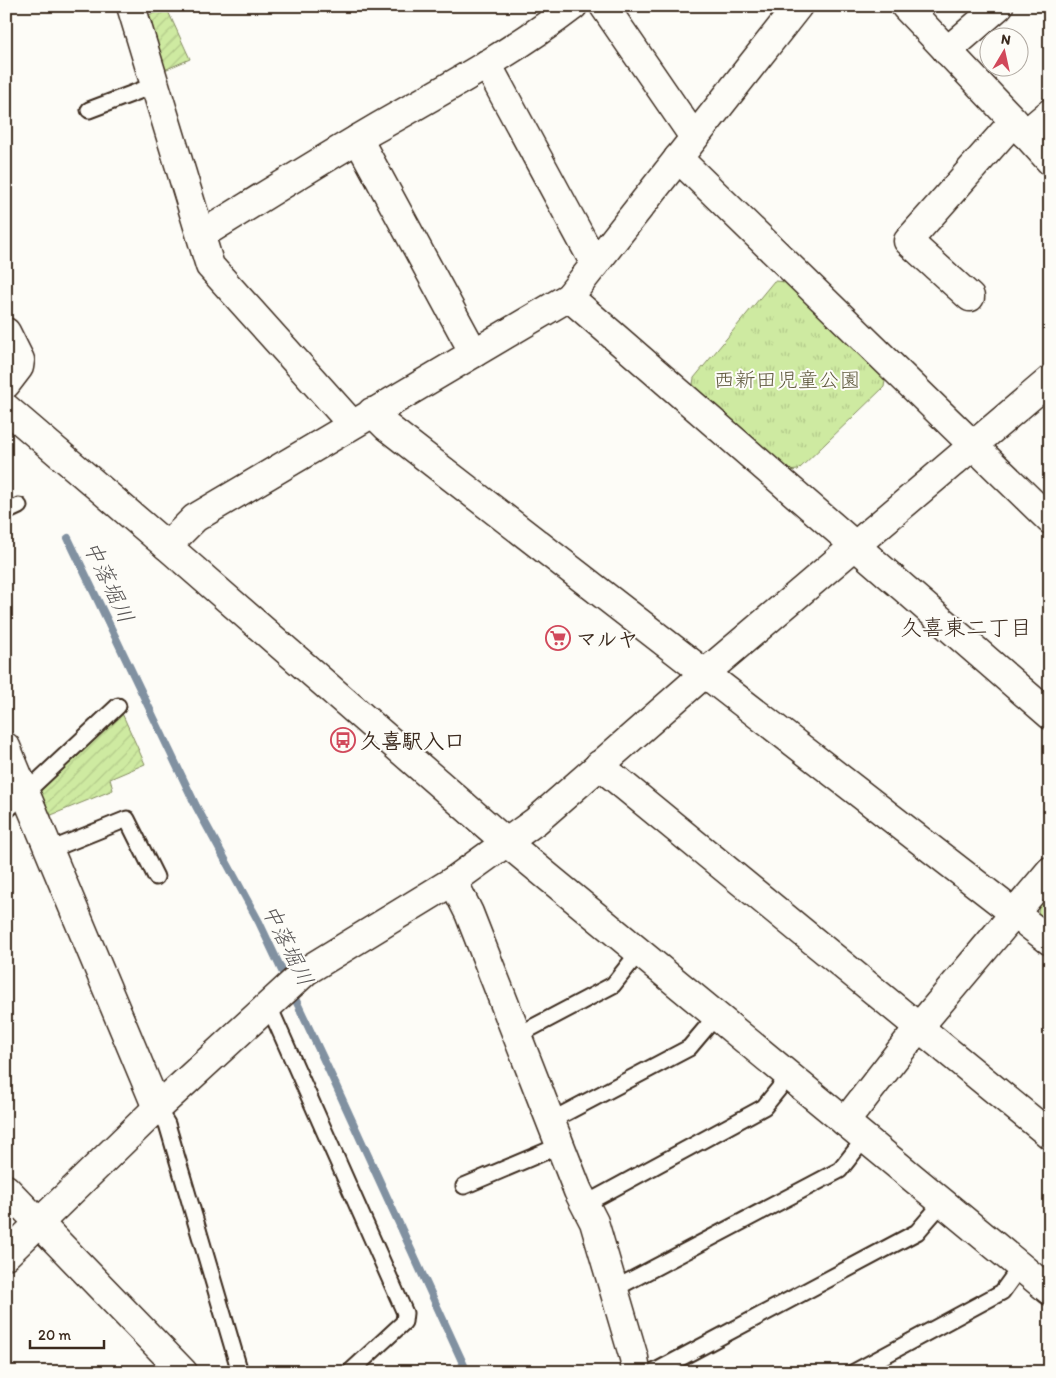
<svg xmlns="http://www.w3.org/2000/svg" width="1056" height="1378" viewBox="0 0 1056 1378" font-family="Itim,'Klee One',sans-serif">
<style>
.grass{fill:url(#grass-tufts);stroke:#848a60}
.garden{fill:url(#garden-furrows);stroke:#848a60}
.lines{fill:none;stroke-linecap:round;stroke-linejoin:round}
.stream{stroke:#8191a1;stroke-width:8}
.service-casing{stroke:#3b2a1e;stroke-width:19}
.minor-casing{stroke:#3b2a1e;stroke-width:31}
.tertiary-casing{stroke:#3b2a1e;stroke-width:31}
.service{stroke:#fdfcf7;stroke-width:15}
.minor{stroke:#fdfcf7;stroke-width:28}
.tertiary{stroke:#fdfcf7;stroke-width:28}
.labels{text-anchor:middle;dominant-baseline:central;stroke-width:4;stroke-linejoin:round;paint-order:stroke}
.park-label{font-size:21px;fill:#605a3f;stroke:#fdfcf7}
.poi-label{font-size:21px;font-weight:bold;fill:#3b2a1e;stroke:#fdfcf7;text-anchor:start}
.water-label{font-size:22px;font-style:italic;fill:#585555;stroke:#fdfcf7}
.neighbourhood-label{font-size:22px;fill:#3b2a1e;stroke:#fdfcf7}
</style>
<defs>
<pattern id="grass-tufts" width="24" height="20" patternUnits="userSpaceOnUse" patternTransform="scale(1.25)"><rect width="24" height="20" fill="#ceeaa1"/><path d="M3 7l-1-3M5 7V3M7 7l1-3M15 17l-1-3M17 17v-4M19 17l1-3" fill="none" stroke="#b2c98a"/></pattern>
<pattern id="garden-furrows" width="10" height="10" patternUnits="userSpaceOnUse" patternTransform="scale(1.25)"><rect width="10" height="10" fill="#ceeaa1"/><path d="M-1 1l2-2M0 10L10 0M9 11l2-2" fill="none" stroke="#b2c98a"/></pattern>
</defs>
<rect width="100%" height="100%" fill="#fdfcf7"/>
<filter id="ink" filterUnits="userSpaceOnUse"><feTurbulence type="fractalNoise" baseFrequency=".02" numOctaves="2"/><feDisplacementMap in="SourceGraphic" scale="10" xChannelSelector="R" yChannelSelector="G"/><feConvolveMatrix kernelMatrix="1 2 1 2 8 2 1 2 1" color-interpolation-filters="sRGB"/></filter>
<g filter="url(#ink)">
<g class="grass">
<path d="M774,281L788,282L886,375L884,387L798,470L788,471L692,390L694,378Z"/>
<path d="M1050,889V922L1038,913L1040,901Z"/>
</g>
<g class="garden">
<path d="M167,9L190,59L160,72L145,16Z"/>
<path d="M121,711L145,764L110,779L113,790L49,816L38,790Z"/>
</g>
<g class="lines">
<path class="stream" d="M68,538L196,806L259,922L332,1077L467,1372"/>
<defs>
<g id="service">
<path d="M89,110L155,85"/>
<path d="M6,512L19,506"/>
<path d="M6,811L118,706"/>
<path d="M50,850L127,819L156,877"/>
<path d="M268,1004L405,1313L404,1322L350,1372"/>
<path d="M518,1035L613,985L639,952"/>
<path d="M157,1108L167,1124L240,1372"/>
<path d="M552,1120L689,1048L716,1016"/>
<path d="M464,1186L561,1145"/>
<path d="M585,1204L764,1107L789,1076"/>
<path d="M614,1289L840,1170L865,1138"/>
<path d="M654,1372L917,1232L943,1202"/>
<path d="M854,1372L1002,1292L1020,1267"/>
</g>
<g id="minor">
<path d="M131,6L210,266L352,424"/>
<path d="M604,6L694,137"/>
<path d="M905,6L1014,121L1050,161"/>
<path d="M947,51L999,6"/>
<path d="M487,64L595,264"/>
<path d="M1025,134L1050,113"/>
<path d="M358,139L474,353"/>
<path d="M678,158L1050,520"/>
<path d="M201,235C258,200 315,164 373,130C441,91 511,54 573,6"/>
<path d="M569,297L1050,715"/>
<path d="M970,297L908,241L1014,121"/>
<path d="M6,332L20,360L19,367L6,384"/>
<path d="M372,412L387,427L1050,941"/>
<path d="M167,546L195,518L569,297L798,6"/>
<path d="M6,747L157,1108"/>
<path d="M599,765L1050,1135"/>
<path d="M453,881L469,913L578,1191L594,1222L634,1358L636,1372"/>
<path d="M845,1122L919,1027L1050,871"/>
<path d="M6,1189L183,1372"/>
</g>
<g id="tertiary">
<path d="M6,408L167,546L507,843L1050,1291"/>
<path d="M6,1255L157,1108L306,971L453,881L536,821L704,674L1050,380"/>
</g>
</defs>
<use href="#service" class="service-casing"/>
<use href="#minor" class="minor-casing"/>
<use href="#tertiary" class="tertiary-casing"/>
<use href="#service" class="service"/>
<use href="#minor" class="minor"/>
<use href="#tertiary" class="tertiary"/>
</g>
</g>
<defs>
<symbol id="supermarket-ring" viewBox="-11 -11 22 22"><circle r="9.5" fill="#fdfcf7" stroke="#d1495b" stroke-width="1.5"/><path d="M-6-5.5h2.5l.6 2H6L4.5 2H-2.5L-4.4-4H-6ZM-1.5 3.2a1.3 1.3 0 1 0 .1 0ZM3 3.2a1.3 1.3 0 1 0 .1 0Z" fill="#d1495b"/></symbol>
<symbol id="bus-ring" viewBox="-11 -11 22 22"><circle r="9.5" fill="#fdfcf7" stroke="#d1495b" stroke-width="1.5"/><path d="M-5-6H5V4H4V6H2V4H-2V6H-4V4H-5ZM-3.5-4V0h7V-4ZM-3.5 1.2v1.5H-2V1.2ZM2 1.2v1.5H3.5V1.2Z" fill="#d1495b"/></symbol>
</defs>
<g fill-rule="evenodd">
<use href="#supermarket-ring" x="544" y="624" width="28" height="28"/>
<use href="#bus-ring" x="329" y="726" width="28" height="28"/>
</g>
<g class="labels">
<g class="park-label">
<text x="787" y="379">西新田児童公園</text>
</g>
<g class="poi-label">
<text x="576" y="638">マルヤ</text>
<text x="360" y="740">久喜駅入口</text>
</g>
<g class="water-label">
<text transform="translate(109 582) rotate(65)">中落堀川</text>
<text transform="translate(288 945) rotate(64)">中落堀川</text>
</g>
<g class="neighbourhood-label">
<text x="966" y="627">久喜東二丁目</text>
</g>
</g>
<rect width="1056" height="1378" fill="none" stroke="#fdfcf7" stroke-width="25"/>
<rect x="12" y="12" width="1031" height="1353" fill="none" stroke="#3b2a1e" stroke-width="2" filter="url(#ink)"/>
<g transform="translate(1004 52) rotate(9)"><circle r="24" fill="#fdfcf7" stroke="#afa8a0"/>
<path d="M0-4L9 19L0 12L-9 19Z" fill="#d1495b"/>
<text y="-8" font-size="14" font-weight="bold" text-anchor="middle" fill="#3b2a1e">N</text>
</g>
<path d="M30 1340v8h74v-8" fill="none" stroke="#3b2a1e" stroke-width="2.5"/>
<text x="38" y="1340" font-size="15" fill="#3b2a1e" stroke="#fdfcf7" stroke-width="4" paint-order="stroke">20 m</text>
</svg>
